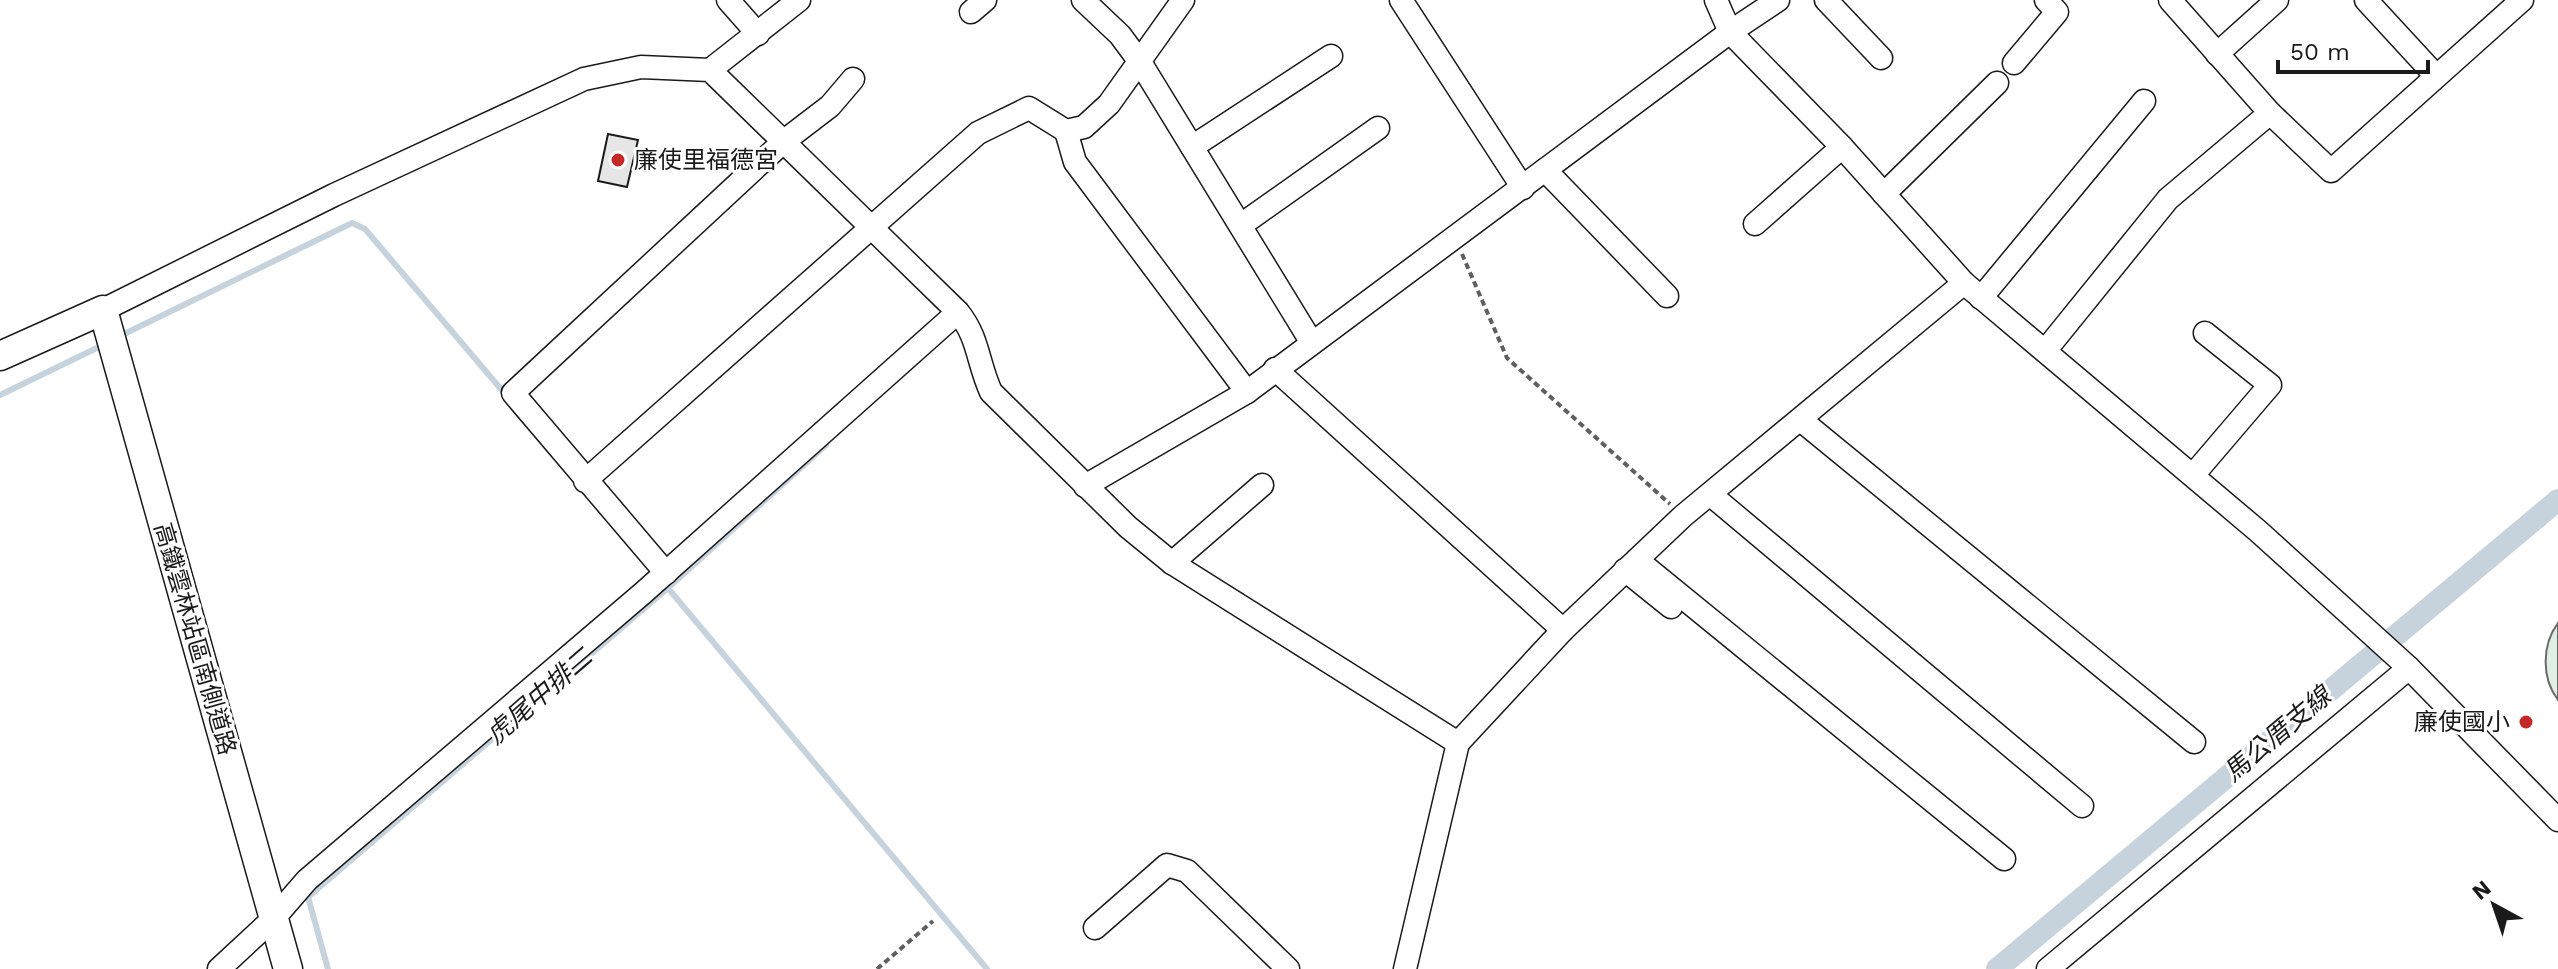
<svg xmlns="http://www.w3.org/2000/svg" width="2558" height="969" viewBox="0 0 2558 969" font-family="'Work Sans','Noto Sans TC',sans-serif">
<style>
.green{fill:#e0efe3;stroke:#6a6a6a;stroke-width:2}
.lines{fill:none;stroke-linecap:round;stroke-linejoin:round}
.stream{stroke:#c6d2dc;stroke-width:6}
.canal{stroke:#c6d2dc;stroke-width:22}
.building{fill:#e6e6e6;stroke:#1a1a1a;stroke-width:2}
.minor-casing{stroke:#1a1a1a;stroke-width:25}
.major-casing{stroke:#1a1a1a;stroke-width:31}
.path{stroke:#5f5f5f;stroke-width:4;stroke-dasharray:6 4;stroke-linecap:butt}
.minor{stroke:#fff;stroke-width:22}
.major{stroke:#fff;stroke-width:28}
.poi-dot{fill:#c62828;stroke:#fff;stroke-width:3}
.labels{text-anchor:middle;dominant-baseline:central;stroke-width:6;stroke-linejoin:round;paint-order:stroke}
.poi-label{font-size:24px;fill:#1a1a1a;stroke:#fff;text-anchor:start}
.street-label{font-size:24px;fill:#1a1a1a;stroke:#fff}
.water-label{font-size:26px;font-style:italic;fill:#1a1a1a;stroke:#fff}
</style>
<rect width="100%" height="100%" fill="#fff"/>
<path class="green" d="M2558,623V700C2541,678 2542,644 2558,623Z"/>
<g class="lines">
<g class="stream">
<path d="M118,337L352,223L365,229L506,395"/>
<path d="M0,395L105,344"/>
<path d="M662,581L987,969"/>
<path d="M328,969L308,897L668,588L826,445"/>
</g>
<path class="canal" d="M1997,969L2558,500"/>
</g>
<path class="building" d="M608,134L638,140L627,187L598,181Z"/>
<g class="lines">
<defs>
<g id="minor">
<path d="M728,0L758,34"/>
<path d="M1083,0L1120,35L1140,62L1312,343"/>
<path d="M1401,0L1523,188"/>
<path d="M1716,0L1730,32L1842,147L1964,283L2258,531L2409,668L2558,820"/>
<path d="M1826,0L1881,58"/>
<path d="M2366,0L2436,76"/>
<path d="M971,12L985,0"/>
<path d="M2217,54L2277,0"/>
<path d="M2014,63L2057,12L2046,0"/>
<path d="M710,70L799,0"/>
<path d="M2270,113L2331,171L2522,0"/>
<path d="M1066,131L1075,162L1247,392"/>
<path d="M1192,147L1331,56"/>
<path d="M1545,170L1667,296"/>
<path d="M1884,194L1997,83"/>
<path d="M1755,224L1842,147"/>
<path d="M1241,225L1378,128"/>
<path d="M1981,298L2144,101"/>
<path d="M103,310L334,195L584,79L641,67L710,70L958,312C979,338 977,361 991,392L1128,527L1172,563L1458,743L1563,630L1683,516L1964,283"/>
<path d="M2045,351L2168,199L2270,113L2170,0"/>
<path d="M1275,369L1563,630"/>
<path d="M1802,421L2194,742"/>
<path d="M2194,474L2270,385L2205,333"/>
<path d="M585,481L978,133L1029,108L1066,131L1084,127L1109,104L1183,0"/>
<path d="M1085,486L1247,392L1730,32L1778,0"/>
<path d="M1711,495L2082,806"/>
<path d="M1637,560L2004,859"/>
<path d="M1172,563L1262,485"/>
<path d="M1625,570L1671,607"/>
<path d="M666,573L513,393L783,142L830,106L853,79"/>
<path d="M1095,928L1167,865L1187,871L1288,969"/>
<path d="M219,969L274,918L307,880L643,593L958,312"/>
<path d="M1405,969L1458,743"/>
<path d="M2048,969L2409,668"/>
</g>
<path id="major" d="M0,356L103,310L288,969"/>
</defs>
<use href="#minor" class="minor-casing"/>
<use href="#major" class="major-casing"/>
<g class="path">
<path d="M1462,254L1507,358L1670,504"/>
<path d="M877,969L933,921"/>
</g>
<use href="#minor" class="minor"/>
<use href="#major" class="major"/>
</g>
<g class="poi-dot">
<circle cx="618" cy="160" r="8"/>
<circle cx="2526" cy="722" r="8"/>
</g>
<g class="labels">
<g class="poi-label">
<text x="634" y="160">廉使里福德宮</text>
<text x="2510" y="722" text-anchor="end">廉使國小</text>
</g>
<g class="street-label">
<text transform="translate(195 639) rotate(74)">高鐵雲林站區南側道路</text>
</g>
<g class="water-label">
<text transform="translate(539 696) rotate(-41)">虎尾中排二</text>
<text transform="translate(2277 734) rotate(-40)">馬公厝支線</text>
</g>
</g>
<g transform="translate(2494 905) rotate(320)" stroke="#ffffff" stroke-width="6" paint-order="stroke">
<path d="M0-6L14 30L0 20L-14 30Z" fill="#1a1a1a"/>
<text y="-12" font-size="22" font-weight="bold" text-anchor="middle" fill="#1a1a1a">N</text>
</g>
<path d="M2278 60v12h150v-12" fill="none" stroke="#1a1a1a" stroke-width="4"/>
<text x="2290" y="60" font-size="24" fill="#1a1a1a" stroke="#ffffff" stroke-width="6" paint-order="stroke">50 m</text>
</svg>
